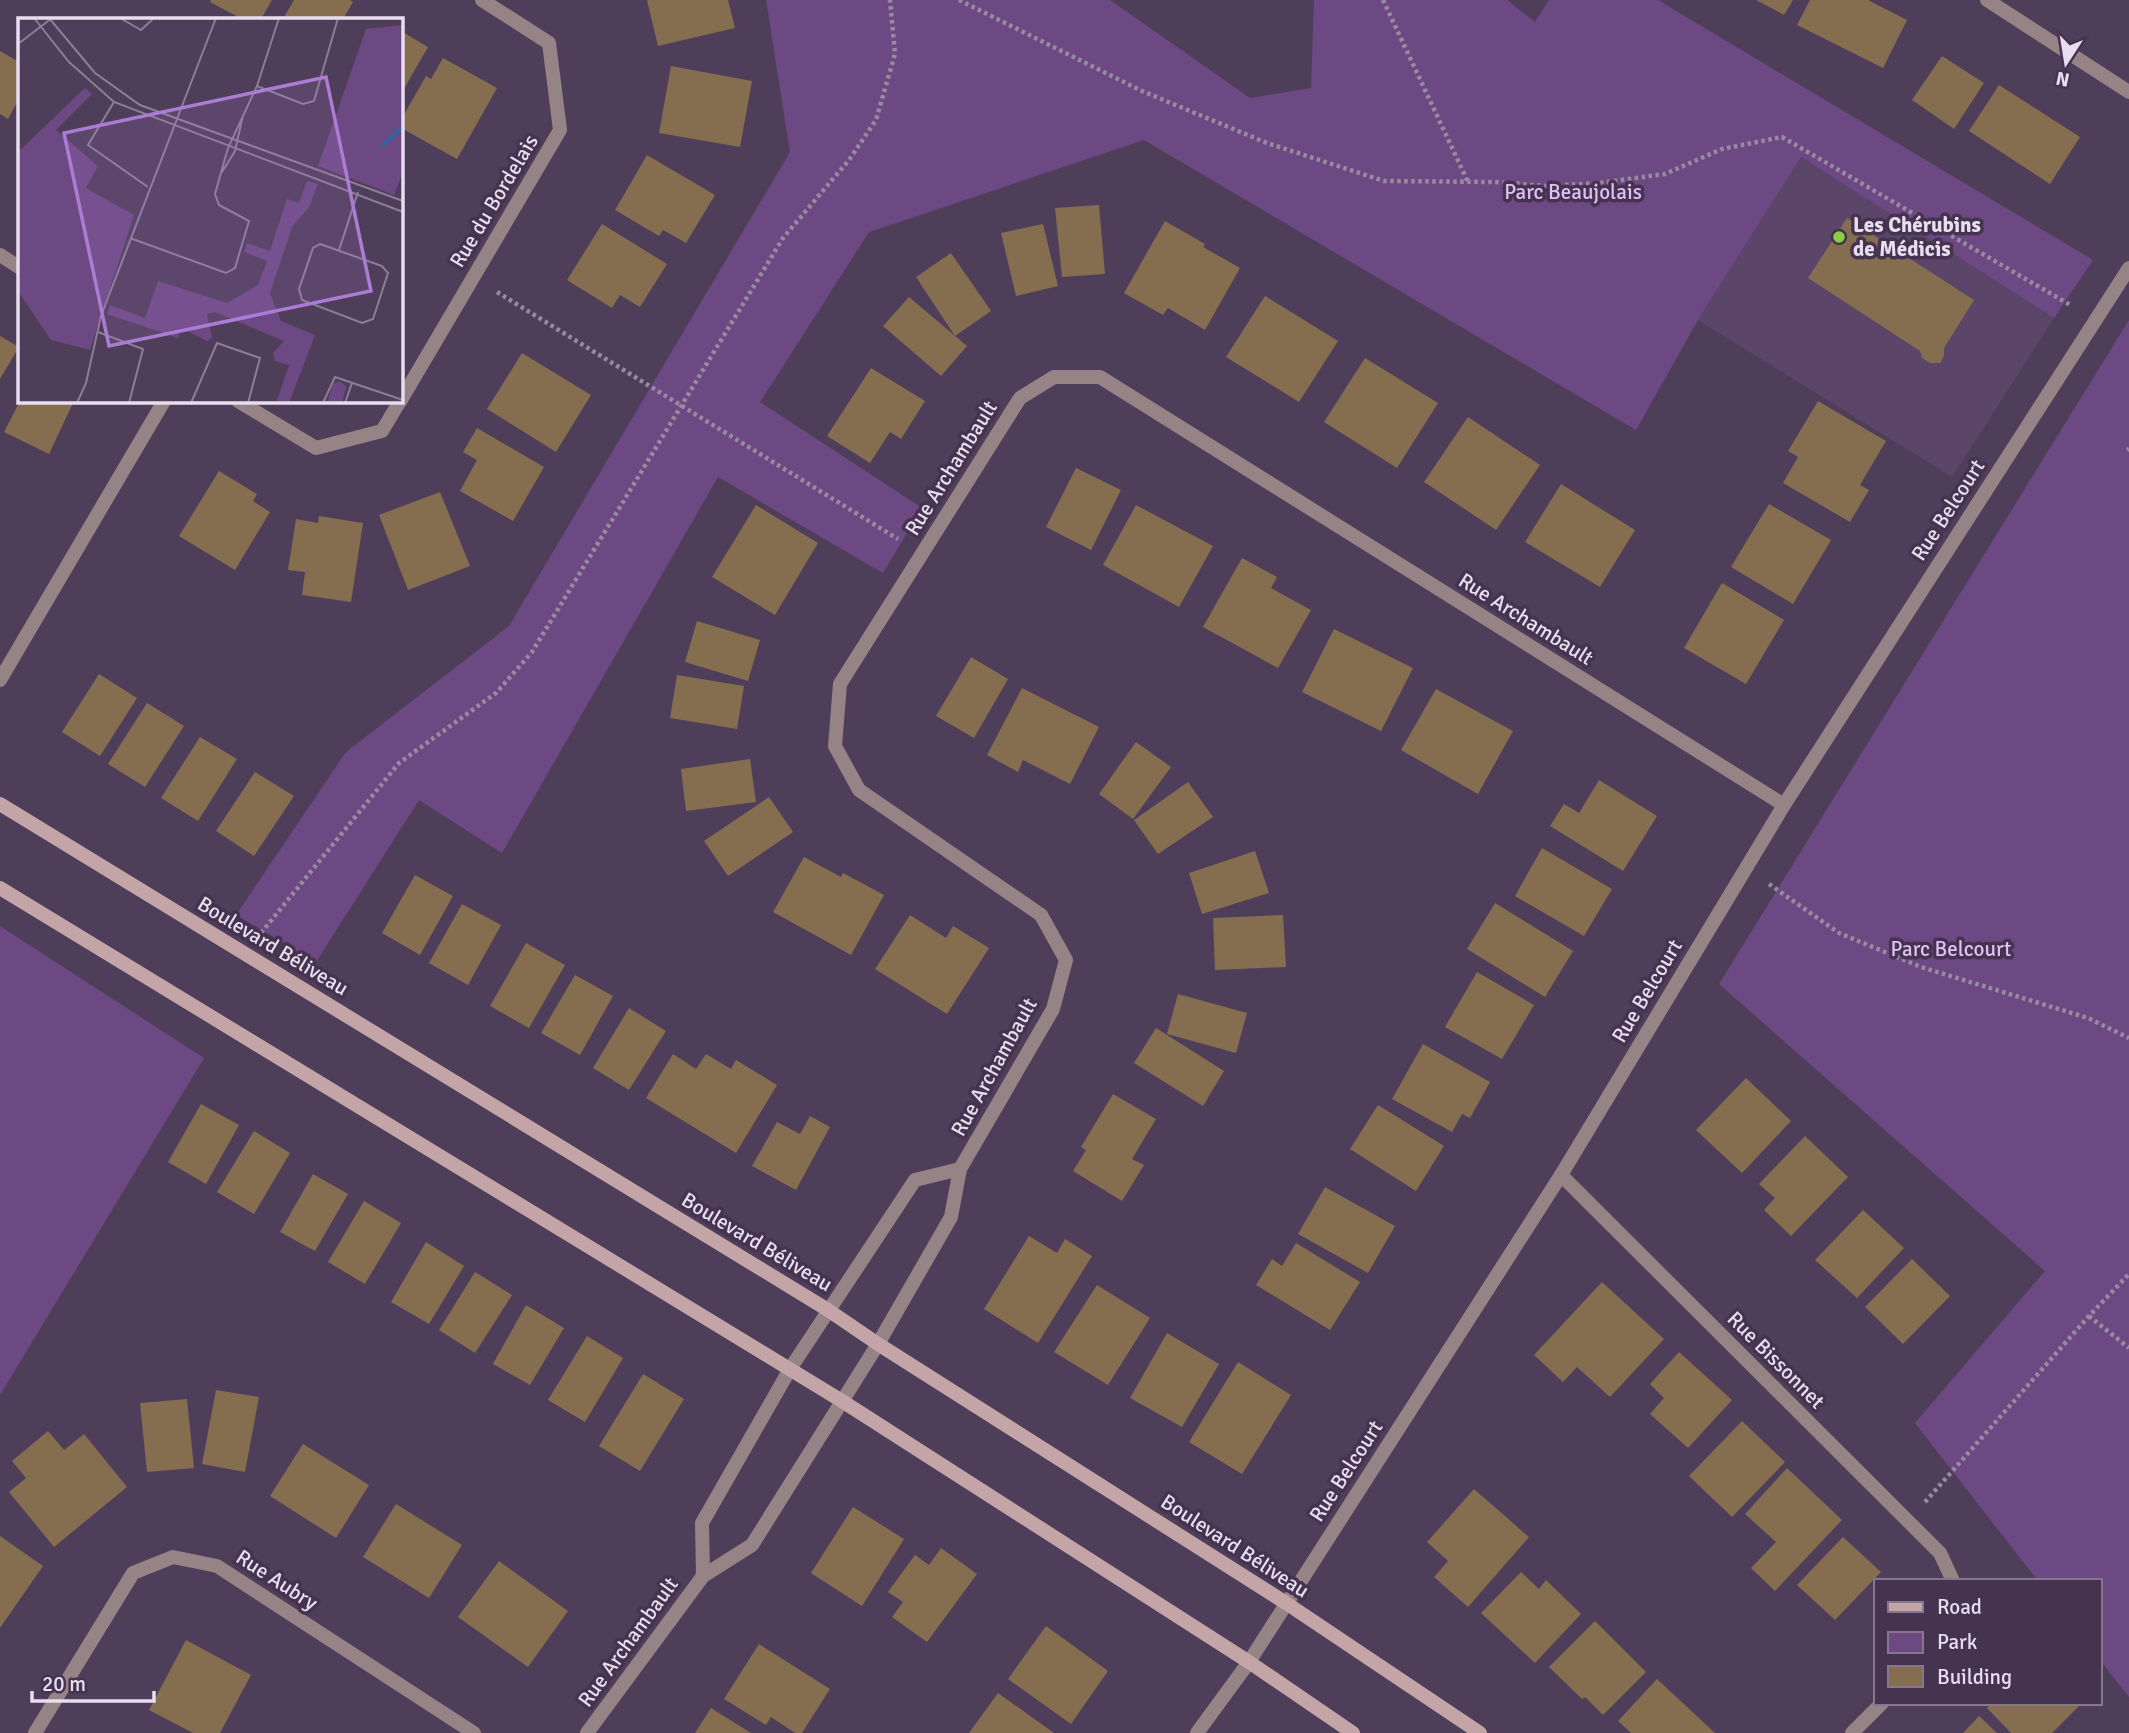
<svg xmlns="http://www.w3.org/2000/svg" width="2129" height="1733" viewBox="0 0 2129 1733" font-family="Signika,sans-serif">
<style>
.built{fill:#5b4568}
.green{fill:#6d4983}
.building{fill:#856d50}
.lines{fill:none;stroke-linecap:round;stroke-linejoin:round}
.path{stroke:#988aa1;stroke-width:4.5;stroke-dasharray:3.5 3.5;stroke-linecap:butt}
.street{stroke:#968385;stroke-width:14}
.secondary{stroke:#c3a5a7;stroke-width:14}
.poi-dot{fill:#8bce46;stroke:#45334f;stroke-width:2.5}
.labels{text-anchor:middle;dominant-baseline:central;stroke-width:7;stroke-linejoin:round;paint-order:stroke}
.park-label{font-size:21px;fill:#e1bff7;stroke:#45334f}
.street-label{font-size:21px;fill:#e8deef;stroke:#45334f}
.poi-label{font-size:21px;font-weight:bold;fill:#e8deef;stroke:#45334f;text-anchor:start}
.inset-river{fill:none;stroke:#2d65a0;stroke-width:3.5}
.inset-road{fill:none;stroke:#8c7e96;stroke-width:2}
.view{fill:#ac7cd5;fill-opacity:0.15;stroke:#ac7cd5;stroke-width:3.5}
.inset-edge{fill:none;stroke:#e8deef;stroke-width:3.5}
</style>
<rect width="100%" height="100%" fill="#4f3e5a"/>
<path class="built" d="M1801,157L2054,318L1952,477L1698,320Z"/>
<g class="green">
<path d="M766,0H1110L1250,98L1311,88L1314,0H1507L1535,22L1549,0H1658L2093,260L2054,318L1801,157L1698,320L1636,430L1144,140L869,232L760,402L922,508L883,573L718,477L502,853L419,800L316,962L236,915L346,752L509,626L790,152Z"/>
<path d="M2129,320V1697L2099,1659V1581H2038L1915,1423L2045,1271L1719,984Z"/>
<path d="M0,926L204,1058L0,1395Z"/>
</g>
<g class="building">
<path d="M211,0H272L261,19H242L210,2Z"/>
<path d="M294,0H350L353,2L343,19H283Z"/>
<path d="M647,0H728L735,28L658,46Z"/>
<path d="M1756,0H1793L1784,15Z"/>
<path d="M1810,0H1868L1907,20L1883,68L1797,25Z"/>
<path d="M401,31L428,47L401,94Z"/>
<path d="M0,51L19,62V99L8,119L0,114Z"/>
<path d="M1942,56L1984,83L1954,129L1912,100Z"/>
<path d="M443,58L497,88L457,159L401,128V120L426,76L431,79Z"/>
<path d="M671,66L752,81L740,147L659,133Z"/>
<path d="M1999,85L2080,137L2050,184L1969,131Z"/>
<path d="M647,155L715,195L686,243L663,230L659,236L615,210Z"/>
<path d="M1099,205L1105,274L1062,277L1055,208Z"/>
<path d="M1847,218L1974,300L1944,348V356L1940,363H1930L1922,358L1920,351L1808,278Z"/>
<path d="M1165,221L1205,244L1203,247L1240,268L1205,330L1168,308L1163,315L1124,293Z"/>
<path d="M602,224L667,264L640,307L620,295L612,308L567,280Z"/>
<path d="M1043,224L1058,286L1016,296L1001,233Z"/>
<path d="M951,253L991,311L955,336L916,277Z"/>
<path d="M1265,296L1338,341L1299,402L1226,357Z"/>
<path d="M909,297L967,346L941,376L883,326Z"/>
<path d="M0,336L19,347L0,379Z"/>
<path d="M522,353L591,395L556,452L487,409Z"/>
<path d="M1365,358L1438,403L1397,468L1324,422Z"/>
<path d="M871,368L925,401L901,439L890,432L870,463L827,436Z"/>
<path d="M20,401H74L49,454L4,432Z"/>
<path d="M1818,401L1886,441L1860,485L1869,490L1850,522L1783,483L1798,457L1788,451Z"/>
<path d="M1468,417L1540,465L1496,530L1424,482Z"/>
<path d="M477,428L544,467L513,521L460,491L477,460L463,452Z"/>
<path d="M1076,468L1121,490L1091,550L1046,527Z"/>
<path d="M219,471L257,494L253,501L270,512L235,570L179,536Z"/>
<path d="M1561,484L1635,530L1600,587L1525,542Z"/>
<path d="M440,492L470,566L408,590L379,515Z"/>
<path d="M1769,504L1831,540L1793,604L1731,567Z"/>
<path d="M756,505L818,543L775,615L712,577Z"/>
<path d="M1136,505L1213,546L1179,607L1103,565Z"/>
<path d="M319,516L363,523L351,602L302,595L305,572L288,570L296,519L318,523Z"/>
<path d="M1242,558L1277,577L1271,588L1311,610L1278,668L1203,627Z"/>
<path d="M1722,583L1784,620L1746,684L1684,648Z"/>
<path d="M697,621L760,640L748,681L685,662Z"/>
<path d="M1334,629L1413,668L1381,731L1302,692Z"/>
<path d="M971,657L1008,679L974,738L936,716Z"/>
<path d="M99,674L137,698L100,756L62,732Z"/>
<path d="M677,675L744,686L737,729L670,718Z"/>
<path d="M1022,688L1099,727L1070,784L1023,760L1018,772L987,755Z"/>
<path d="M1436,689L1513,731L1478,794L1401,750Z"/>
<path d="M147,703L184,726L145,787L108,764Z"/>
<path d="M200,737L237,759L198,821L161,798Z"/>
<path d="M1136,742L1171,767L1133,819L1099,794Z"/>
<path d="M750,759L756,802L686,811L681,769Z"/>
<path d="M255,772L294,796L254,856L216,831Z"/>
<path d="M1599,780L1657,816L1623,871L1550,826L1564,804L1579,813Z"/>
<path d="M1188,782L1213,817L1158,854L1134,820Z"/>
<path d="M769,797L793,832L728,876L704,841Z"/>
<path d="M1542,848L1612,889L1584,936L1515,896Z"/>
<path d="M1255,851L1269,893L1202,914L1189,873Z"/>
<path d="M804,857L841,877L843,873L884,895L851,955L773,912Z"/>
<path d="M415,875L453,896L420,955L382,933Z"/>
<path d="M1495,903L1573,951L1545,997L1467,949Z"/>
<path d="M462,904L501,925L468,985L429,963Z"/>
<path d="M910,915L946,938L953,926L989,948L947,1014L875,969Z"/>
<path d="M1283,915L1286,967L1215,970L1213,918Z"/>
<path d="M526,943L565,965L529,1028L490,1006Z"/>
<path d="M1477,972L1534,1005L1502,1059L1445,1027Z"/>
<path d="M575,975L613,996L580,1055L541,1033Z"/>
<path d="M1178,994L1247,1013L1236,1053L1167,1034Z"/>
<path d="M629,1008L666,1031L629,1090L593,1068Z"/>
<path d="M1156,1028L1224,1071L1203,1106L1134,1063Z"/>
<path d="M1423,1044L1490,1082L1470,1118L1462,1114L1452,1132L1392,1099Z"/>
<path d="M673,1054L696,1069L706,1054L731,1069L736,1060L777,1085L736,1153L646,1098Z"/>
<path d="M1746,1078L1791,1121L1742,1173L1696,1130Z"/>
<path d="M1113,1094L1156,1119L1132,1159L1144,1165L1122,1201L1073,1171L1086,1150L1081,1147Z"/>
<path d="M201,1104L239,1125L206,1184L168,1162Z"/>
<path d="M1378,1105L1444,1146L1416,1191L1350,1149Z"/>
<path d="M810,1116L830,1127L796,1190L752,1166L777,1122L800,1134Z"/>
<path d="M254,1131L290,1153L254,1214L217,1192Z"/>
<path d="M1805,1136L1848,1177L1791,1236L1764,1210L1775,1198L1759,1184Z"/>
<path d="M313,1174L348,1194L315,1251L280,1232Z"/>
<path d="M1325,1187L1395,1226L1368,1273L1298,1234Z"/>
<path d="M364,1201L401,1223L365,1284L328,1262Z"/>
<path d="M1863,1210L1904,1248L1857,1298L1815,1260Z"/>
<path d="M1029,1236L1057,1253L1065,1239L1092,1256L1038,1343L984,1309Z"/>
<path d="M426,1242L464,1266L429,1324L391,1302Z"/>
<path d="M1296,1243L1360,1282L1330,1330L1256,1285L1272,1259L1282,1266Z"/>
<path d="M1912,1259L1950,1296L1903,1344L1865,1307Z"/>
<path d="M475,1272L512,1295L475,1353L439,1330Z"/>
<path d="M1602,1282L1664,1339L1610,1397L1577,1367L1563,1382L1534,1355Z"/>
<path d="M1097,1285L1150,1318L1108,1385L1054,1352Z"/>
<path d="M526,1305L564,1328L530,1385L493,1364Z"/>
<path d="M1167,1333L1219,1364L1182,1427L1130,1398Z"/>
<path d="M587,1336L623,1358L585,1422L548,1400Z"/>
<path d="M1679,1352L1732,1400L1688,1448L1650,1414L1664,1398L1650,1384Z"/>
<path d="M1238,1362L1291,1395L1242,1474L1189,1442Z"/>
<path d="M643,1374L684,1399L640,1471L599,1446Z"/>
<path d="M216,1390L259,1397L245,1472L202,1464Z"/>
<path d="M187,1399L194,1468L147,1472L140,1403Z"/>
<path d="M1742,1421L1785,1462L1732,1517L1689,1476Z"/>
<path d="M48,1431L64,1450L84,1434L127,1487L54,1547L9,1492L26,1478L12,1461Z"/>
<path d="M303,1444L369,1485L336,1538L270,1496Z"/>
<path d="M1787,1468L1842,1520L1775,1591L1751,1568L1776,1542L1745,1514Z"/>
<path d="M1474,1489L1529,1537L1468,1607L1434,1577L1448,1561L1427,1542Z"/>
<path d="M396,1504L462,1545L429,1598L363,1557Z"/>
<path d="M853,1507L904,1539L862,1606L811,1573Z"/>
<path d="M0,1536L43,1566L0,1628Z"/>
<path d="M1843,1537L1881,1572L1835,1620L1797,1585Z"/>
<path d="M941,1548L977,1574L927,1642L892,1617L903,1602L888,1592L915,1555L929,1565Z"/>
<path d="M499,1561L568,1611L528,1667L458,1617Z"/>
<path d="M1521,1572L1539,1589L1546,1580L1581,1614L1535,1663L1481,1613Z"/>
<path d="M1595,1621L1646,1672L1603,1715L1585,1697L1582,1699L1549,1667Z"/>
<path d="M1046,1626L1108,1671L1071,1724L1008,1679Z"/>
<path d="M186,1640L251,1675L220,1733H193L149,1710Z"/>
<path d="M759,1644L830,1689L802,1733H795L771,1717L766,1725L724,1699Z"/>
<path d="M1657,1679L1715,1733H1631L1618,1721Z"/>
<path d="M998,1693L1054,1733H969Z"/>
<path d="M1991,1703H2082L2052,1733H2011L1987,1708Z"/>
<path d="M711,1708L751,1733H695Z"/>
<path d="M1979,1716L1997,1733H1963Z"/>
</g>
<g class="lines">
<g class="path">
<path d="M959,0L1142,91L1267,143L1384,181L1494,182L1549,186L1599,183L1665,174L1722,149L1782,137L2072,306"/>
<path d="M1383,0L1468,182"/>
<path d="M497,292L898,539"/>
<path d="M2127,450L2129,449"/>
<path d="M1769,884L1839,933L1921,967L2088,1018L2129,1038"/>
<path d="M261,933L399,763L496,693L532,652L783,238L849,160L876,120L895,54L890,0"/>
<path d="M2089,1316L2129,1348"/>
<path d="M1925,1502L2089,1316L2129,1274"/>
</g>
<g class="street">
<path d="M1987,0L2129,92"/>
<path d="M0,255L19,267"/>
<path d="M401,400L560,130L549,43L482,0"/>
<path d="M238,401L316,448L382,431L400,401"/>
<path d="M0,680L164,401"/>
<path d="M1561,1175L1940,1553L1953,1581"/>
<path d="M703,1576L702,1523L790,1369L915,1180L960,1169"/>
<path d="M35,1733L133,1573L173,1557L217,1566L474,1733"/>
<path d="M587,1733L703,1576L752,1545L878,1344L951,1217L960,1169L1053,1009L1066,960L1041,915L859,790L835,746L840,684L1020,398L1054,377H1100L1784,805"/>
<path d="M1197,1733L1249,1662L1561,1175L1784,805L2129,268"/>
<path d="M1852,1733L1882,1703"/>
</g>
<g class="secondary">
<path d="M0,804L828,1310L878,1344L1286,1603L1480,1733"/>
<path d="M0,888L842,1401L1249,1662L1353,1733"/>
</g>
</g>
<circle class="poi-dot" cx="1839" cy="237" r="7"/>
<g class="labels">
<g class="park-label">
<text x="1573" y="192">Parc Beaujolais</text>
<text x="1951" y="949">Parc Belcourt</text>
</g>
<g class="street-label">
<text transform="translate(494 201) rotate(-59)">Rue du Bordelais</text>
<text transform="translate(951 468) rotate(-58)">Rue Archambault</text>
<text transform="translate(1948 510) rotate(-57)">Rue Belcourt</text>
<text transform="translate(1526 619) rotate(32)">Rue Archambault</text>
<text transform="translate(273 946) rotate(31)">Boulevard Béliveau</text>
<text transform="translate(1647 991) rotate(-59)">Rue Belcourt</text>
<text transform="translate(994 1067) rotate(-61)">Rue Archambault</text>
<text transform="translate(757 1242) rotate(31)">Boulevard Béliveau</text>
<text transform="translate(1776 1360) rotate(45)">Rue Bissonnet</text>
<text transform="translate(1346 1471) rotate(-57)">Rue Belcourt</text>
<text transform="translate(1235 1546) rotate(33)">Boulevard Béliveau</text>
<text transform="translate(277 1580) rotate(33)">Rue Aubry</text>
<text transform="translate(628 1642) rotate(-54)">Rue Archambault</text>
</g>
<g class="poi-label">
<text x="1853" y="225">Les Chérubins<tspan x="1853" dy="24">de Médicis</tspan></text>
</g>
</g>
<g transform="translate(18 18)">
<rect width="385" height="385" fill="#4f3e5a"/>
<path d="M385,7V154L376,177L300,148L348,11ZM67,70L74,76L38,112L80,148L68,170L116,197L72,332L33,322L0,273V134ZM289,163L300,166L291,189L274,209L252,275L263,303L297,317L271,385H258L271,347L257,343L255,335L266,323L197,294L189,296L194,320L189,323L164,310L160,320L89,296L92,287L127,300L140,263L209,285L240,267L249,243L226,234L229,225L252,233L269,181L281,185ZM322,363L328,369L324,385H309L315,366Z" fill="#6d4983"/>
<path class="inset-river" d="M364,128L385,108"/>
<path class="inset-road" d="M16,0L51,44L96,84L385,194M31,0L77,55L122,87L385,183M102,0L123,12L136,0M0,26L34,0M239,68L285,86L296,83L320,0M96,84L70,127L130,169M204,154L217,133L225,97M112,220L208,255L217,250L231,203L201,187L197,176L210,130L239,68L261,0M302,226L364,248L370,255L355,301L344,305L284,282L281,271L295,230ZM321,232L340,174M80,314L125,331L111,385M59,385L68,365L83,298L198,0M173,385L199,325L242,340L230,385M305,385L317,359L385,382M327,385L334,365"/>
<path class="view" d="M308,59L353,273L91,328L46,115Z"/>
<rect width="385" height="385" class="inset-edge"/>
</g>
<rect x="1874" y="1579" width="228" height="126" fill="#45334f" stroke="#86778f" stroke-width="2"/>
<rect x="1888" y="1602" width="35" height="10" fill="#c3a5a7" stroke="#86778f" stroke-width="2"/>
<text x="1937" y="1614" font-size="21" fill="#e8deef">Road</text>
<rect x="1888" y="1632" width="35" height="21" fill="#6d4983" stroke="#86778f" stroke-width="2"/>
<text x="1937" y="1649" font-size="21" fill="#e8deef">Park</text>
<rect x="1888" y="1666" width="35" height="21" fill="#856d50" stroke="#86778f" stroke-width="2"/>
<text x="1937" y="1684" font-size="21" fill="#e8deef">Building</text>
<g transform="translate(2066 63) rotate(192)" stroke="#45334f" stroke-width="5" paint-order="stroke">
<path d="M0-5L12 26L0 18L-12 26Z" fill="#e8deef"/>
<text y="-10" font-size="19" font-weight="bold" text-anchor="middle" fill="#e8deef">N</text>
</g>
<path d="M32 1691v10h122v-10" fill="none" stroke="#e8deef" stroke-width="3.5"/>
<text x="42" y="1691" font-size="21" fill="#e8deef" stroke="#45334f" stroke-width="5" paint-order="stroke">20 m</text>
</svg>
